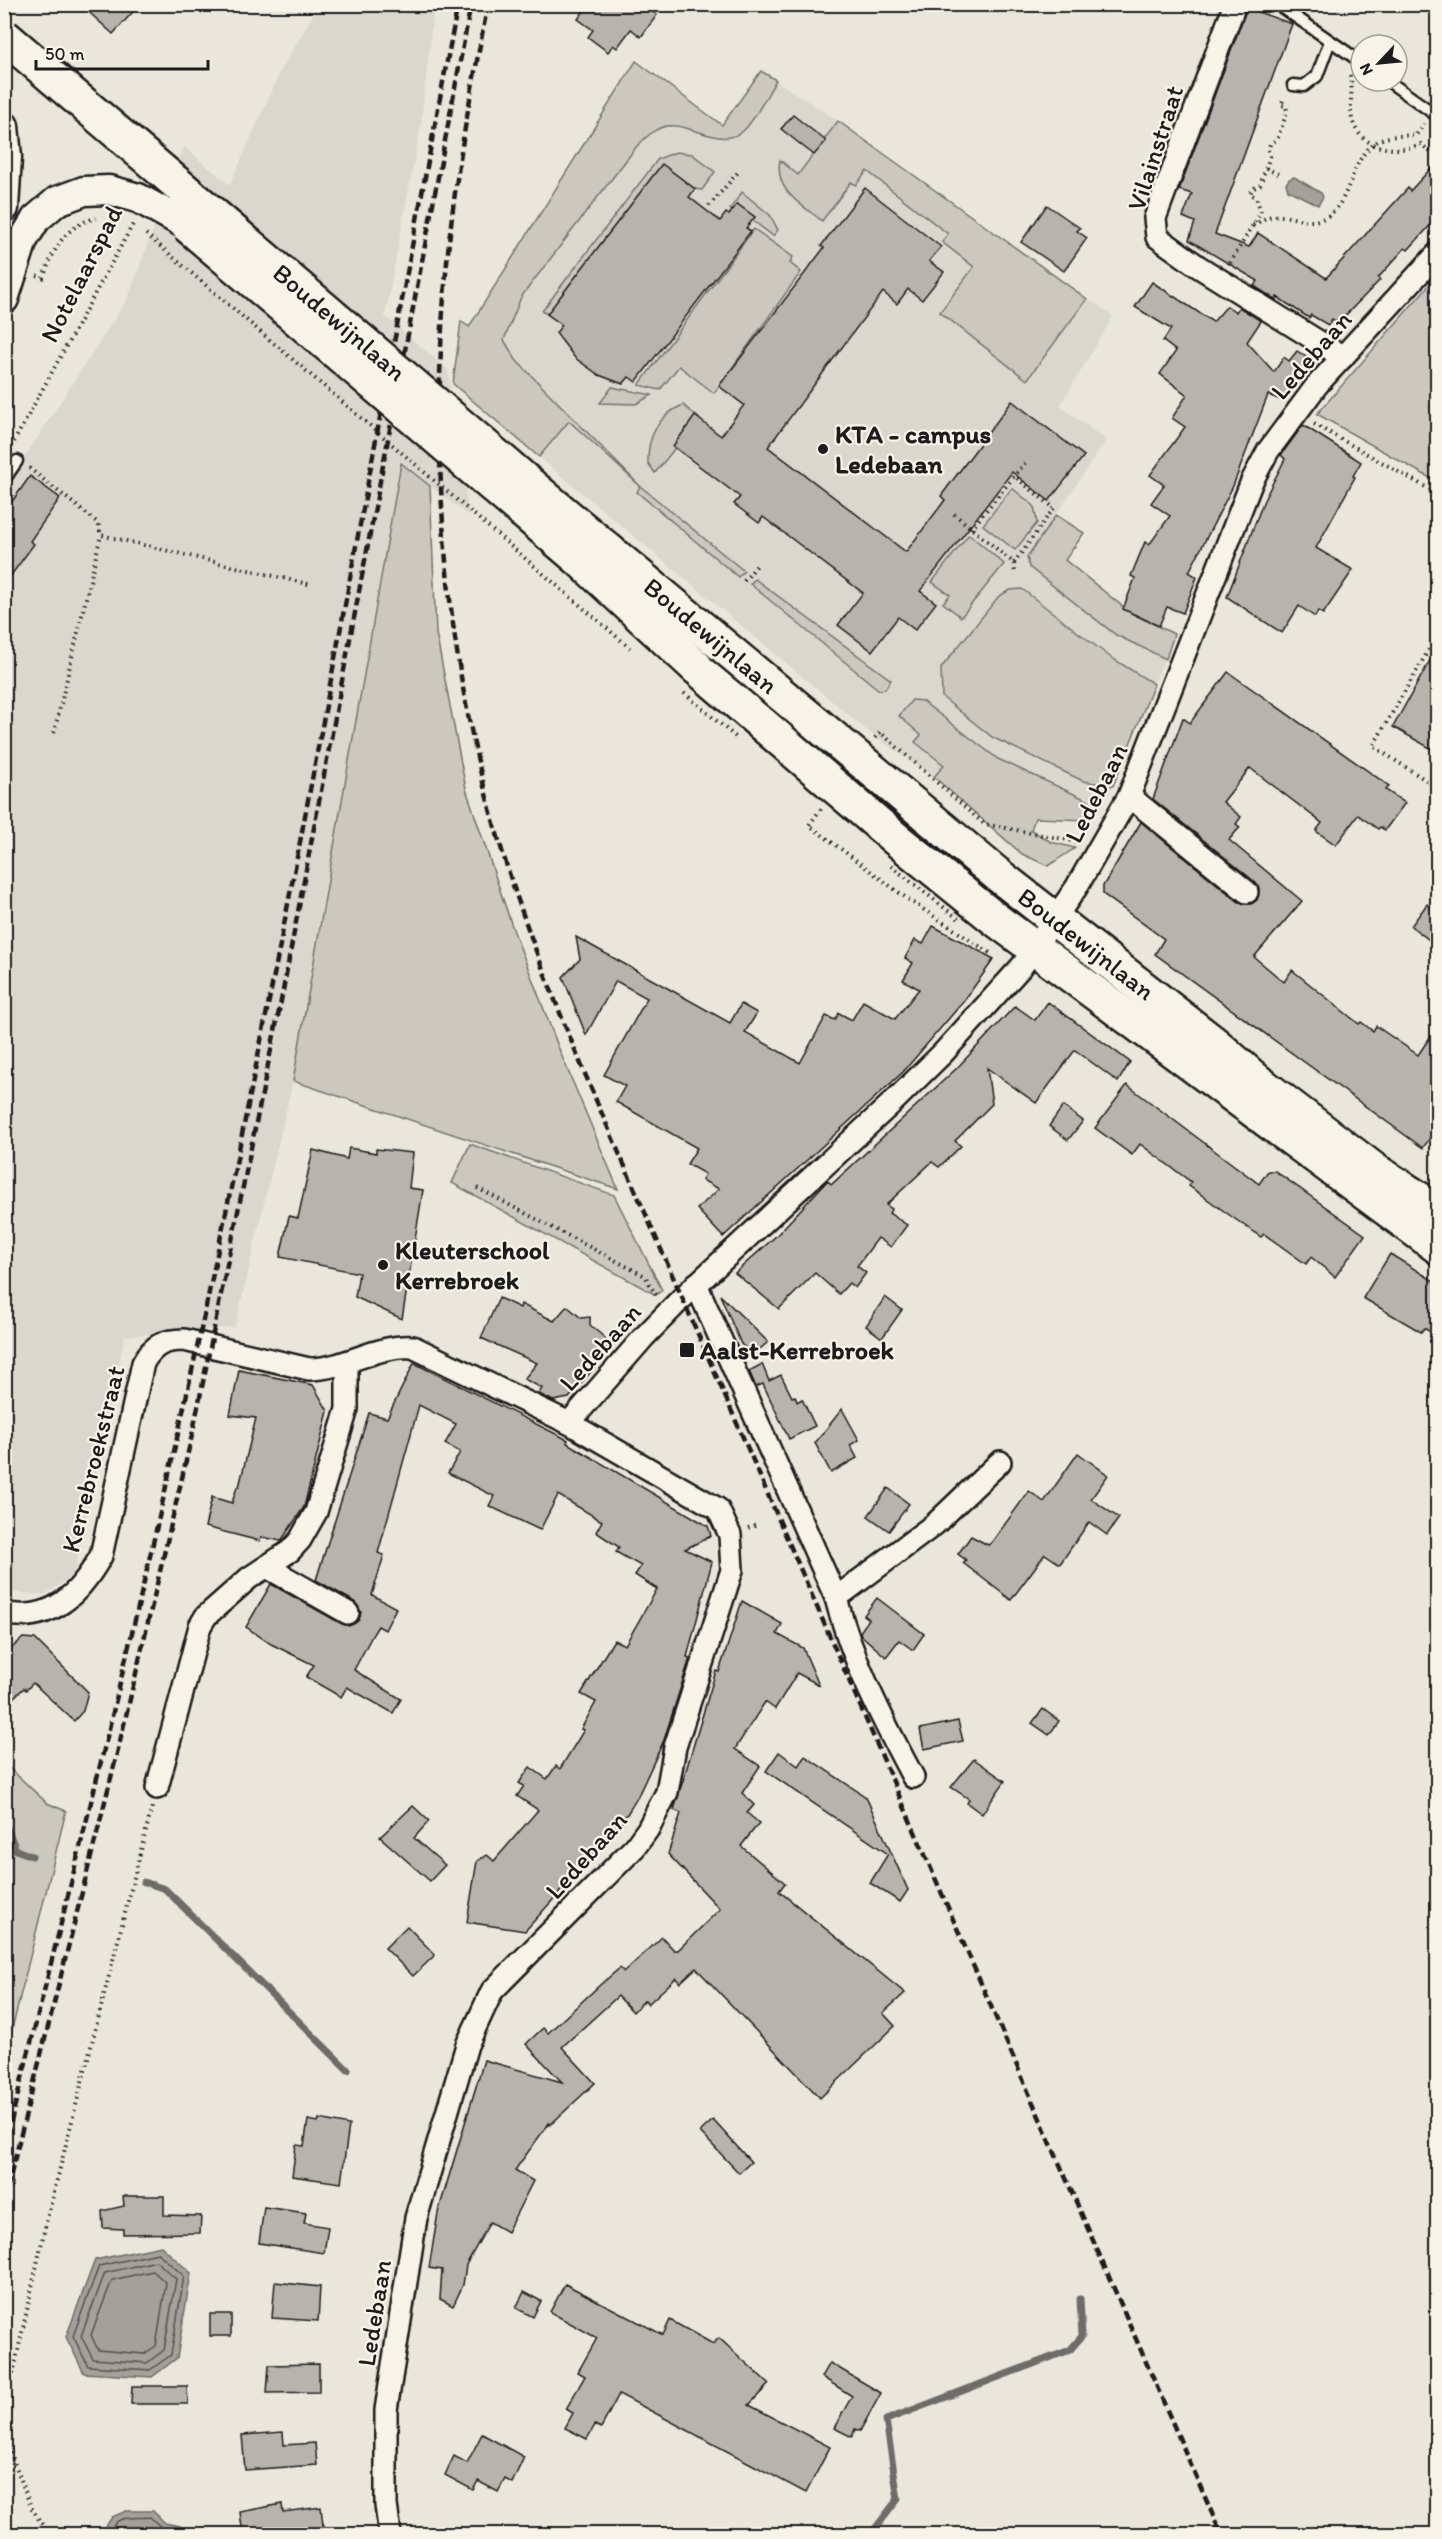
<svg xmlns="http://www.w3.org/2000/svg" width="1442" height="2539" viewBox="0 0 1442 2539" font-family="Itim,sans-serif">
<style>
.built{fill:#dad7ce}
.green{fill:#ccc8c0;stroke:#74726e;stroke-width:1.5}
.water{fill:#a3a19a;stroke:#6d6c68;stroke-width:1.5}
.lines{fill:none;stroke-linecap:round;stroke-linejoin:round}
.shore{stroke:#52514e;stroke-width:1.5}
.stream{stroke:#6d6c68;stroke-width:7}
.building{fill:#b6b4ac;stroke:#1c1c1c;stroke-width:1.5}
.service-casing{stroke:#1c1c1c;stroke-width:15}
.minor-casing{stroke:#1c1c1c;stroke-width:26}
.secondary-casing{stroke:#1c1c1c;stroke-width:33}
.primary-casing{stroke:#1c1c1c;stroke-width:38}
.path{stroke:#1c1c1c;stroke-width:4;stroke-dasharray:1.5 4.5;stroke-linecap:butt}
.service{stroke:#f7f3e8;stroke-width:10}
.minor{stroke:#f7f3e8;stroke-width:21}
.secondary{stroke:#f7f3e8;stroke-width:28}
.primary{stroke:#f7f3e8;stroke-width:33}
.rail{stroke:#1c1c1c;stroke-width:4.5;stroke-dasharray:9 4.5;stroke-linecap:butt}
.secondary-bridge-casing{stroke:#1c1c1c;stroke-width:33;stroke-linecap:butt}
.primary-bridge-casing{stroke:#1c1c1c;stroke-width:38;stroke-linecap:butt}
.path-bridge{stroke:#1c1c1c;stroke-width:4;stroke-dasharray:1.5 4.5;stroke-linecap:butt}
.secondary-bridge{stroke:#f7f3e8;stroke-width:28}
.primary-bridge{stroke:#f7f3e8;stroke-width:33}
.poi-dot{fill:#1c1c1c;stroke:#f7f3e8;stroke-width:2}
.labels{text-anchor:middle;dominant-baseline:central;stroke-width:4.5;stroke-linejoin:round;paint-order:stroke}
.street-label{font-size:26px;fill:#1c1c1c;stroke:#f7f3e8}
.poi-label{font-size:26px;font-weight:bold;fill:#1c1c1c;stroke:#f7f3e8;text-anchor:start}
</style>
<rect width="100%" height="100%" fill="#eae6dc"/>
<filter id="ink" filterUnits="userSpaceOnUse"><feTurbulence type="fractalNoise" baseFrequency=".0167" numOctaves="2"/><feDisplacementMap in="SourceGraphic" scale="12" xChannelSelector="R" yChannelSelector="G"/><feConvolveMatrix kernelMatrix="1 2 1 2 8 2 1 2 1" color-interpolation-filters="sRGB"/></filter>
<g filter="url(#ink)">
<g class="built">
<path d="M319,5H434L421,124L385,316L448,370L469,516L400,463L293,1081L235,1327L125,1336L74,1574L45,1595L4,1592V489L128,298L184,147L230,185L280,72Z"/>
<path d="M636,61L722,125L761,71L838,121L1113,316L1060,406L1106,440L1056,515L1084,533L1065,560L1131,613L1174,634L1113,786L1089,820L945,765L934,777L870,733L539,457L568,421L469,328Z"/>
</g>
<g class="green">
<path d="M636,61L722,125L761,71L776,80C768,93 754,122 743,131C721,149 691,123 667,126C655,128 645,138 637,146L521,297L504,340L516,360L640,486L744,571L738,577L637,492L640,486L569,421L539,457L453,384L461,321L469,327Z"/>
<path d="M838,121L1087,299L1027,380L940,312L974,267L942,242L948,234L867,171L856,185L851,182L822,221C801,204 774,191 780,160L798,175Z"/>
<path d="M676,152L692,154L715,172L702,190L695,189L662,164L547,314L542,311L658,159Z"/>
<path d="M742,192L770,215L778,230L773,236L752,220L755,217L737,204L732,211L730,209Z"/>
<path d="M754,229L793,257L790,263L801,272L714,393L679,366L660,390L639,385Z"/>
<path d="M1437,276V482L1317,414Z"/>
<path d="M612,387L652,395L636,404L600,403Z"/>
<path d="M683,405L699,418L655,473L648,463C647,436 659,415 683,405Z"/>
<path d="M401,463L430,486L436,633L466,789L513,929L561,1054L618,1189L293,1081Z"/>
<path d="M1012,488L1034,506L1037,523L1015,550L983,525Z"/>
<path d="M1056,515L1084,533L1065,560L1131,613L1174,634L1166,659L1116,635L1029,567L1027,557Z"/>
<path d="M969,534L1004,564L961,617L943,603L950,595L932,582Z"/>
<path d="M755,579L891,680L885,689L879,690L750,584Z"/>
<path d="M1022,589L1110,657L1154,684L1113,786L1083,781L992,737L942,697L941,668L999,596L1010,590Z"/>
<path d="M912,700L922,701L998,759L1100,806L1089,820L1035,818L1031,830L1051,842L1075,848L1048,866L1022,854L934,777L944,765L915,742L921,735L899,716Z"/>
<path d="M470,1144L614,1195L662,1290L656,1295L452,1183Z"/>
<path d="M5,1764L47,1803L66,1811L5,2058Z"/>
</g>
<g class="water">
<path d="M1294,177L1321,193L1323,197L1318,205L1288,190L1286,184L1289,179Z"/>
<path d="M161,2246L191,2273L177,2358L152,2377L84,2373L66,2337L95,2260Z"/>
<path d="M126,2511H153L165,2523L180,2526L187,2534H106L105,2528L112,2517Z"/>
</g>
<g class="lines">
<g class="shore">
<path d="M158,2253L184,2276L171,2355L150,2370L88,2366L73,2336L99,2266Z"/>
<path d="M156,2261L176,2279L164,2350L147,2363L93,2359L81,2336L105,2273Z"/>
<path d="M153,2271L166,2283L156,2346L144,2354L98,2350L91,2335L112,2280Z"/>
<path d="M112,2534C111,2513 136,2519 150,2517L162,2528L176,2531L179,2534"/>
</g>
<g class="stream">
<path d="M4,1820L16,1850L32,1856"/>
<path d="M144,1882L165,1889L348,2070"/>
<path d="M874,2530L898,2499L886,2420L1070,2350L1082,2336L1080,2299"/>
</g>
</g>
<g class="building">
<path d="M80,4H140L113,34Z"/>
<path d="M589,4H642L657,15L641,37L631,29L617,48L613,45L608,52L588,37L593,30L578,19Z"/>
<path d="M1247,8L1292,24L1215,234L1249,247L1258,233L1326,278L1408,188L1410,191L1437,162V218L1408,250L1405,248L1378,278L1380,280L1338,323L1332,319L1328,325L1311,315L1309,318L1277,297L1276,300L1254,286L1258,281L1189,240L1195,222L1183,217L1192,194L1179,190Z"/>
<path d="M793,115L826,141L814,155L781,129Z"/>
<path d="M662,164L695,189L689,197L720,221L726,213L729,215L737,204L755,217L746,228L751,231L636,382L629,377L623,384L599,375L575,358L556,333L562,325L547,314Z"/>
<path d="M865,188L941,247L929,261L944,272L922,300L908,289L897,304L883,292L768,447L906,552L945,500L941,496L1012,401L1084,456L1049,501L1012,472L920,591L936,603L915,630L898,617L872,651L838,625L863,593L763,517L759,523L734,504L740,497L673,446L695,416L721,436L744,405L719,386L824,248L821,246Z"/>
<path d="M1047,205L1080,228L1077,231L1087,238L1064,271L1021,242Z"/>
<path d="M1152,282L1213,322L1227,306L1236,312L1239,307L1261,321L1247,342L1274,372L1284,357L1289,361L1297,351L1313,362L1284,401L1268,395L1233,486L1189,572L1197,577L1183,613L1167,607L1159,626L1123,609L1135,578L1131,576L1145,542L1149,545L1170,516L1151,503L1164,485L1150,475L1185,427L1172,418L1187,395L1160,374L1176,351L1163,341L1171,329L1135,307Z"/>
<path d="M1303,425L1361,462L1353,476L1355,477L1316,548L1353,570L1323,614L1318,611L1315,617L1299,606L1282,633L1227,597L1264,500L1285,459L1281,455Z"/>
<path d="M30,476L60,498L30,541L34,544L4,585V513Z"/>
<path d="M1437,648V752L1393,727Z"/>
<path d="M1228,672L1389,786L1386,790L1405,803L1385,830L1380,827L1378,829L1358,815L1336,845L1316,831L1322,823L1250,768L1223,802L1241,817L1236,824L1240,827L1229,840L1302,901L1254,957L1284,982L1292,970L1359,1024L1361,1022L1373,1031L1376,1026L1418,1055L1437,1027V1128L1423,1148L1155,954L1164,939L1103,894V886L1141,822L1239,902L1251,904L1257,900L1259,888L1255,882L1153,799L1183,718L1190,723Z"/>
<path d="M1427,904L1437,912V946L1411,926Z"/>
<path d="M933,926L994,959L963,1002L903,1072L723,1237L697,1209L719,1189L702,1180L705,1174L687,1164L697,1148L616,1102L625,1086L604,1075L647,998L616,981L586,1035L563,977L580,959L576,937L730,1023L741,1004L757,1013L745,1032L800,1063L826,1016L835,1020L839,1013L852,1020L863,1001L895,1019L919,989L903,980L913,963L905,958L915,940L923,944Z"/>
<path d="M1048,1002L1130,1062L1118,1082L1075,1050L1036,1103L987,1068L992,1104L955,1141L961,1146L939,1167L932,1162L886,1205L892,1209L889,1213L907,1225L891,1247L878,1238L857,1266L866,1273L855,1288L849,1283L839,1294L815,1273L779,1309L735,1273L777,1235L827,1181L832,1184L957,1068L1015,1006L1035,1020Z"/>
<path d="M1127,1085L1259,1184L1268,1171H1275L1365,1235L1335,1277L1311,1257L1306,1264L1264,1234L1261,1237L1235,1219L1189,1186L1191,1182L1140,1144L1132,1155L1095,1128Z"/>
<path d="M1063,1106L1083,1121L1068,1140L1049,1126Z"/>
<path d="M349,1148L376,1153V1149L413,1153L409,1188L423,1190L402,1319L355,1297L359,1273L280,1257L289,1216L298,1218L313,1150L347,1159Z"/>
<path d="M1390,1254L1437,1283V1336L1424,1328L1421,1332L1363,1298Z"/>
<path d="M720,1295L768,1342L753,1355L741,1344Z"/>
<path d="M885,1297L902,1310L882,1338L866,1326Z"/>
<path d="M499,1298L520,1308L521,1304L554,1321L567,1306L581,1318L590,1317V1325L613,1345L569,1398L553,1401L539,1394L542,1388L524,1379L537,1363L481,1338Z"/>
<path d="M414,1363L568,1440L567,1443L708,1526L711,1536L685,1549L712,1562L687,1657L690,1658L664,1740L637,1798L621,1824L525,1931L467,1922L477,1861L487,1855L494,1861L538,1810L517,1796L524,1786L519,1783L530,1767L547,1779L556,1766L560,1769L584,1730L581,1729L596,1702L581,1694L614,1640L625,1645L657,1589L635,1575L641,1566L616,1552L619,1547L596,1532L602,1521L558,1495L540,1530L489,1506L494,1496L448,1473L460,1452L445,1444L456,1424L419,1405L378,1553L384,1555L372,1595L396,1608L385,1630L378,1626L373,1634L354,1670L401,1699L393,1713L347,1687L341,1697L306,1677L314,1665L271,1644L246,1627L271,1584L342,1624L349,1626L359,1620L361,1612L355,1602L316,1580L369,1413L387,1418Z"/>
<path d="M762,1364L769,1381L781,1375L792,1397L795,1396L797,1402L802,1399L815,1426L789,1439L763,1384L756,1387L749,1371Z"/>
<path d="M239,1370L313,1385L328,1411L304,1507L281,1541L261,1537L260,1541L205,1527L212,1497L232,1503L237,1487H239L256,1418L230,1415Z"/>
<path d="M842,1409L859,1440L850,1445L857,1458L831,1473L815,1443Z"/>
<path d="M1078,1453L1108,1475L1091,1499L1119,1518L1107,1535L1089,1522L1060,1564L1045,1554L1011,1600L963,1563L966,1560L958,1554L971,1536L988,1545L992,1542L1029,1491L1044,1502Z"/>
<path d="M888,1488L909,1504L889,1531L868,1516Z"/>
<path d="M877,1598L924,1634L913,1650L899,1640L886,1657L861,1635L860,1632L869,1619L864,1615Z"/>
<path d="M742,1601L782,1624L777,1634L803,1648L819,1685L797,1673L775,1709L765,1702L735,1749L760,1766L742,1793L754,1805L747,1813L759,1823L741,1846L785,1883L779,1891L905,1993L883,2013L895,2026L820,2098L696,1968L680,1983L676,1978L648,2004L645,2000L633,2012L618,1996L562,2047L595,2083L550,2125L549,2123L515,2170L533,2181L507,2232L490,2222L466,2265L463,2285L453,2306L440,2299L442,2270L429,2268L438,2213L484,2060L562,2082L526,2044L543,2028L548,2033L601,1984L620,1968L624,1972L662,1937L674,1950H678L720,1909L668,1854L681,1813L674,1810L716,1671L719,1672Z"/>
<path d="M23,1638L35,1639L88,1692L83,1711L74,1721L33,1683L26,1690L24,1688L4,1706V1655Z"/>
<path d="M1043,1709L1059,1721L1049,1735L1032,1723Z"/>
<path d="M958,1721L963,1741L924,1749L920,1729Z"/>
<path d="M779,1752L798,1766L805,1756L866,1797L908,1890L900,1902L870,1883L888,1854L766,1771Z"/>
<path d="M974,1759L1005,1781L982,1814L967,1803L969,1799L951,1787Z"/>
<path d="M413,1806L429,1821L414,1838L445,1865L430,1881L380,1837Z"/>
<path d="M407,1926L435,1955L413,1976L385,1948Z"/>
<path d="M319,2119L349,2125L341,2183L292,2176L296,2145L304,2146L308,2120L318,2122Z"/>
<path d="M713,2120L751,2162L739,2173L700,2132Z"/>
<path d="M123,2196H164V2215L201,2216L200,2233L123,2234V2229L103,2228L102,2211L124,2206Z"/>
<path d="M264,2207L306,2213L304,2223L328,2227L324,2253L259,2243Z"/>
<path d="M275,2282L320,2287L318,2321L272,2318Z"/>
<path d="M565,2284L663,2335L670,2320L713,2344L719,2338L769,2384L749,2405L830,2447L806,2493L619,2394L601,2428L595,2425L587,2439L565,2428L573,2413L566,2409L585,2376L578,2372L597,2338L550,2312Z"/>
<path d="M524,2292L541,2301L533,2317L516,2308Z"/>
<rect x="210" y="2314" width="21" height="22"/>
<path d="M830,2363L881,2393L860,2431L855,2429L852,2437L834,2428L852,2396L822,2377Z"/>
<path d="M319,2364V2392L267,2393L269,2365Z"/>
<path d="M132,2386H187L188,2404H131Z"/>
<path d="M283,2432L284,2445L315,2443L317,2465L245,2470L242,2435Z"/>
<path d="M482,2434L524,2457L512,2483L505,2479L498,2492L478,2481L473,2490L445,2475L454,2456L467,2463Z"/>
<path d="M282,2504L283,2512L321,2507L324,2535H243L240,2512Z"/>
</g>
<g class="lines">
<defs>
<g id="service">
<path d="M1277,4L1361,62"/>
<path d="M1388,81L1436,115"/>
<path d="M1293,85L1304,86L1317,76L1330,41"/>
<path d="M4,480L17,461"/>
</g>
<g id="minor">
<path d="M1235,4L1155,218L1157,237L1199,267L1343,357"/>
<path d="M1129,796L1247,892"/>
<path d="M696,1284L836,1598C852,1660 883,1721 913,1777"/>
<path d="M569,1423L643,1338L682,1298L894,1101L943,1053L1022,966L1076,888L1129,796L1252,481L1268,451L1317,385L1438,253"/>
<path d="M267,1567L348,1613"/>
<path d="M836,1598L935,1524L1000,1462"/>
<path d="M4,1613C51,1624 80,1593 101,1556L143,1363C153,1345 164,1340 184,1340L309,1369C345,1369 377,1344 413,1347L569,1423L718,1509L730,1535L732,1570L675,1747L667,1792L648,1829L635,1847L492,1991L467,2045L416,2218L386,2410V2505L390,2534"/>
<path d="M157,1788L200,1626L206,1616L249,1578L290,1551L300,1540L316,1512L347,1409V1363"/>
</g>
<g id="secondary">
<path d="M4,126L7,157L4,208"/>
<path d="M4,299L23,240L36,219"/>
</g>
<g id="primary">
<path d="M696,667L761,723"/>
<path d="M896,839L995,919L1438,1247"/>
<path id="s1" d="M998,875L1215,1044L1256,1080L1373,1169L1438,1211"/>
</g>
</defs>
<use href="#service" class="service-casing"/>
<use href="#minor" class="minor-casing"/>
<use href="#secondary" class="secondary-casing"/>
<use href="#primary" class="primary-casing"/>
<g class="path">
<path d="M1350,75C1354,90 1348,107 1353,122C1362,150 1398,154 1421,144L1438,159"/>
<path d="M1266,168L1282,176"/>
<path d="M709,206L740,170"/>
<path d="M1253,225C1260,222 1267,216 1274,216C1294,214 1308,228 1328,216C1353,199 1349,156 1380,140C1389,135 1406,136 1416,135L1424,124"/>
<path d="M1230,263L1261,212L1256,197L1250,194L1252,189L1260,185L1270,156L1268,150L1270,144L1277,140L1287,112L1286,106L1281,105L1284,98"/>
<path d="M37,276L43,278C54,249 64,226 96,218"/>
<path d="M1314,424L1438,494"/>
<path d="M11,447L133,224"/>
<path d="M29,468L98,523L101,535L312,585"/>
<path d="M954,514L1014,563L1015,573"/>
<path d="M971,529L1025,463"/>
<path d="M1014,563L1054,508L1014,476"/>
<path d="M744,581L758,564"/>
<path d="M1438,634L1373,746L1438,788"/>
<path d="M54,733L101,535"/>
<path d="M875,738L880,732L984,824L1079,842"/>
<path d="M821,809L809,825L909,900L990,953"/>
<path d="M477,1188L645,1276L656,1295"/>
<path d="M748,1528L757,1525"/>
<path d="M4,2415L46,2223L152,1807"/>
<path d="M4,2435L31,2507L48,2534"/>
</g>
<use href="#service" class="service"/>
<use href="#minor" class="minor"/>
<use href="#secondary" class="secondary"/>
<use href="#primary" class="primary"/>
<g class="rail">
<path d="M488,4C471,90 455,176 447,262C429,448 443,641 493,820C521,919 559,1013 599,1107L1221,2534"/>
<path d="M4,2149C71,1886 137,1622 195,1357C293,908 371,455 458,4"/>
<path d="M4,2201L117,1754L193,1431L280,1006L471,4"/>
</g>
<defs>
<path id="secondary-bridge" d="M36,219L57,201L84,191L109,190L138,198L187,225"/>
<g id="primary-bridge">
<path id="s2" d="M4,36L547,499L998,875"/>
<path d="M187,225L580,560L696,667"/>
<path d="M761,723L896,839"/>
</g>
</defs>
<use href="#secondary-bridge" class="secondary-bridge-casing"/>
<use href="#primary-bridge" class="primary-bridge-casing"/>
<g class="path-bridge">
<path d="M146,234L630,648"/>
<path d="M684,693L738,739"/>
<path d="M891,866L960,920"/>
</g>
<use href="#secondary-bridge" class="secondary-bridge"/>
<use href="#primary-bridge" class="primary-bridge"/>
</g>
</g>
<g class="poi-dot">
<circle cx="823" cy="449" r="6"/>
<circle cx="383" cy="1265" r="6"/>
<rect x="679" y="1342" width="16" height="16" rx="3"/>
</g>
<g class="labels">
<g class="street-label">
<text transform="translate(1155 148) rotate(-72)">Vilainstraat</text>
<text transform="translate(81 274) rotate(-63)">Notelaarspad</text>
<text stroke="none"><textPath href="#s2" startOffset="441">Boudewijnlaan</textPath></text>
<text transform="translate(1311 355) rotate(-49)">Ledebaan</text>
<text stroke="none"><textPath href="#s2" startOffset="927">Boudewijnlaan</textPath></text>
<text transform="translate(1096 793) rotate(-63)">Ledebaan</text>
<text stroke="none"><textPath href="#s1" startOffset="112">Boudewijnlaan</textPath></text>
<text transform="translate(600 1347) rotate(-48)">Ledebaan</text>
<text transform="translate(93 1459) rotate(-76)">Kerrebroekstraat</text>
<text transform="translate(586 1855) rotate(-48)">Ledebaan</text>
<text transform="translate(374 2313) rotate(-81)">Ledebaan</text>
</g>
<g class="poi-label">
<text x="835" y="434">KTA - campus<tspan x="835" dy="30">Ledebaan</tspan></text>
<text x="395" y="1250">Kleuterschool<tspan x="395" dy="30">Kerrebroek</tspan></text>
<text x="700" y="1350">Aalst-Kerrebroek</text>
</g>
</g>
<rect width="1442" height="2539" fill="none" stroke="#f7f3e8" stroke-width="24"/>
<rect x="12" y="12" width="1418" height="2515" fill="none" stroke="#1c1c1c" stroke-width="2" filter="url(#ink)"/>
<g transform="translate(1379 63) rotate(244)"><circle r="28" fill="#f7f3e8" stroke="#9f9d96" stroke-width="1.5"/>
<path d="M0-4.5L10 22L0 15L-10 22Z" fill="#1c1c1c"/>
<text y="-9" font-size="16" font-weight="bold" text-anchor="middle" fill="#1c1c1c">N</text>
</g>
<path d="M36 60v9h172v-9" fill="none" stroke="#1c1c1c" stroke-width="3"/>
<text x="45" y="60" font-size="18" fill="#1c1c1c" stroke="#f7f3e8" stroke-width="4.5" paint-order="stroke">50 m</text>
</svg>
